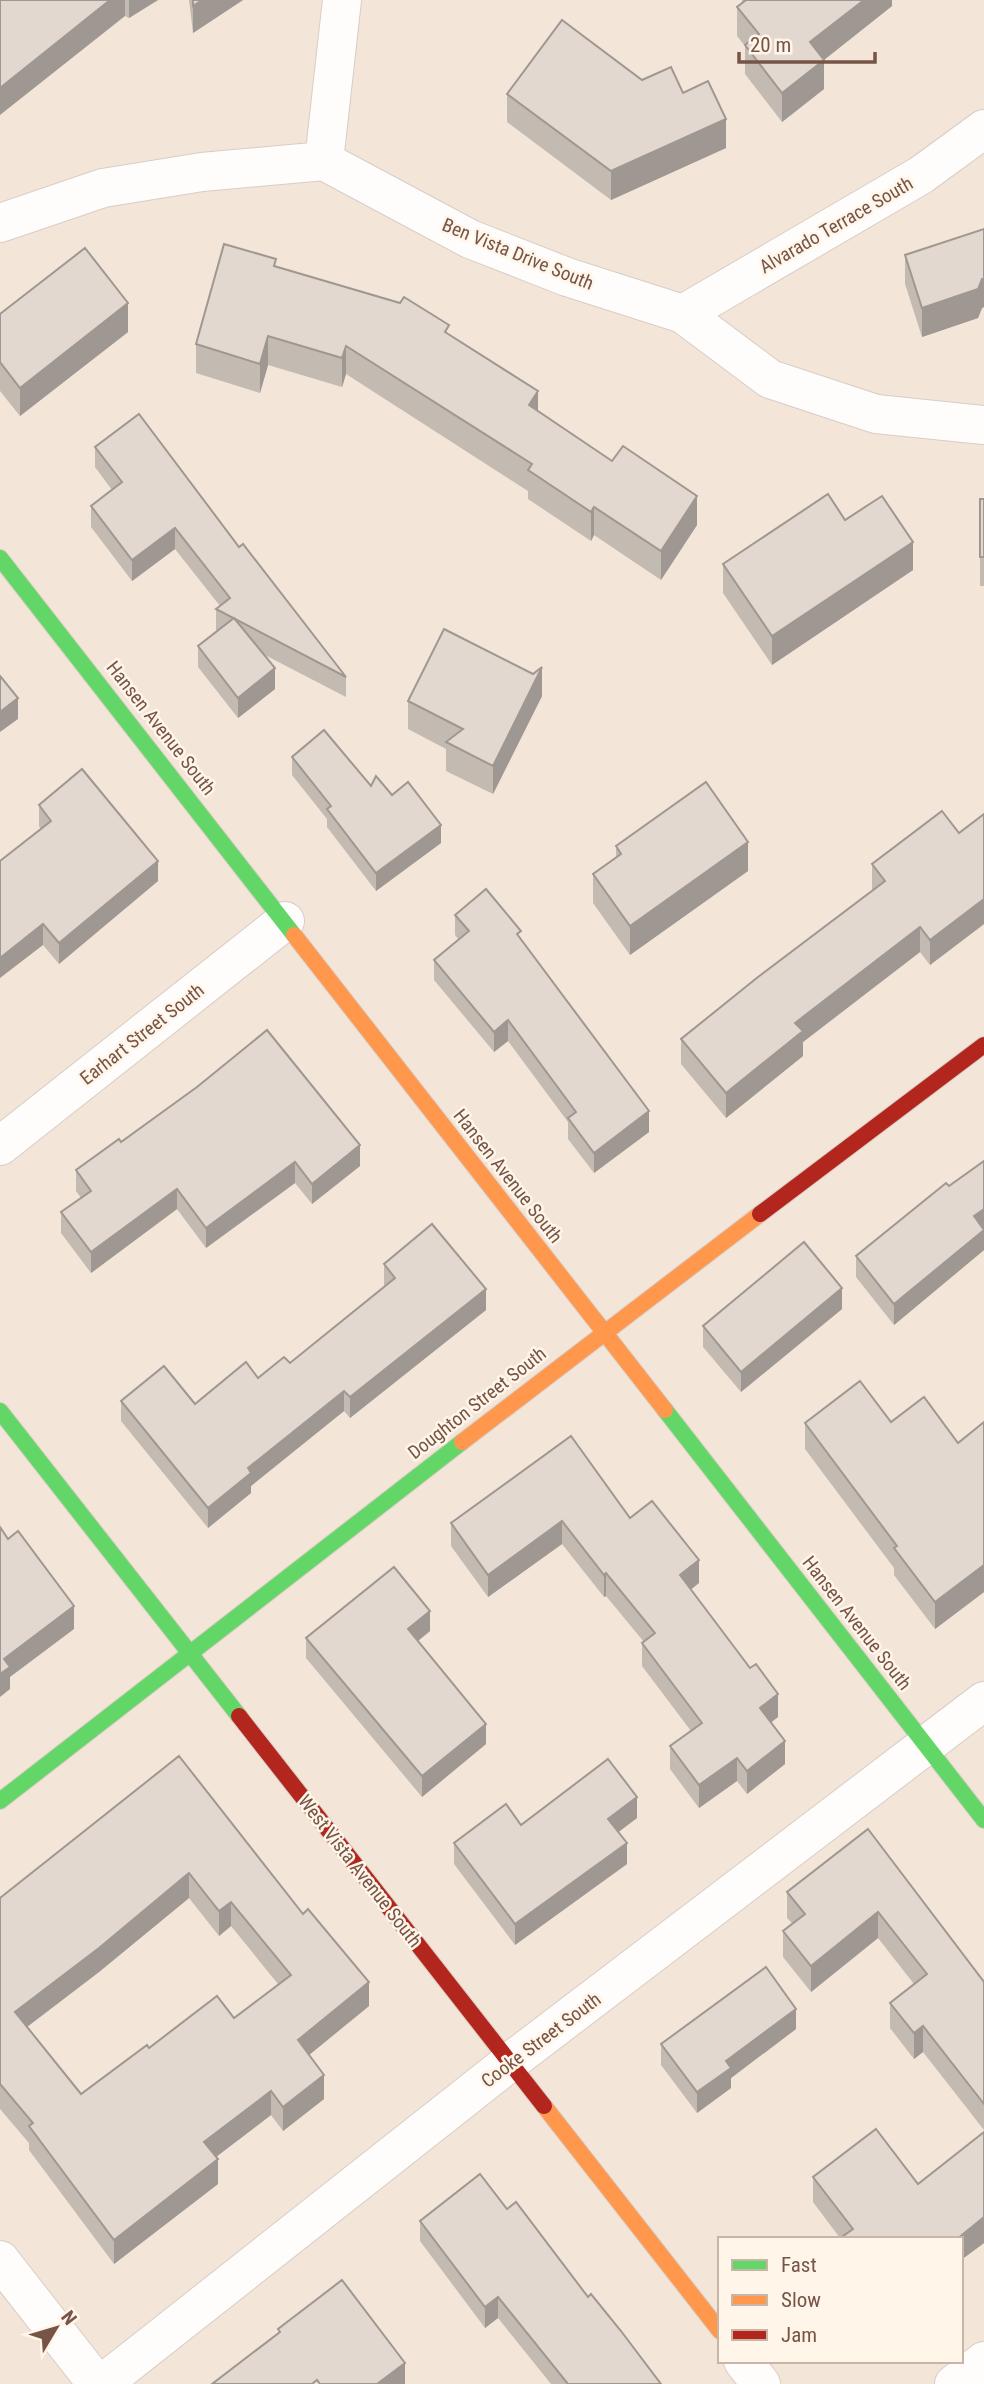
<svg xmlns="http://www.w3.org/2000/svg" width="984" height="2384" viewBox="0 0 984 2384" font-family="'Roboto Condensed',sans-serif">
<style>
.residential{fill:#f3e5d7;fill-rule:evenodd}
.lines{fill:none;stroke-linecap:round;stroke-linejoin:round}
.street-casing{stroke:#d8cdc6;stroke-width:40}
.fast-casing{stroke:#d7ccc4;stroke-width:18}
.slow-casing{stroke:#d7ccc4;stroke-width:18}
.jam-casing{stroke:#d7ccc4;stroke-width:18}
.street{stroke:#fefdfb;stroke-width:38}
.fast{stroke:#63d668;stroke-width:16}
.slow{stroke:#ff974d;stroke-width:16}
.jam{stroke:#b3261e;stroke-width:16}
.wall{fill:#c3bab2;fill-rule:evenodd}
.shaded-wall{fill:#9f9791}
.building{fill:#e3d8cf;stroke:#9f9791;stroke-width:2;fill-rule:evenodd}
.labels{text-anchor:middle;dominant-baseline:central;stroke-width:5;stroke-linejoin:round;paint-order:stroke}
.street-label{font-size:19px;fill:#765547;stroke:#fff5e9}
</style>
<rect width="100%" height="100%" fill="#f7f0e7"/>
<path class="residential" d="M0,0H984V2384H0ZM720,2239H961V2361H720Z"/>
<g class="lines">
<defs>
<g id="street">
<path d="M324,161L342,0"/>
<path d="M0,223L103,188L202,172L324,161L470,239L567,277L683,314L770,379L876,414L984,425"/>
<path d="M683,314L921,175L984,129"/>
<path d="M0,1146L285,921"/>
<path d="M0,2260L97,2384"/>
<path d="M743,2361L761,2384"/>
<path d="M102,2384L510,2062L984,1701"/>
<path d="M954,2384L984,2361"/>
</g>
<g id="fast">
<path d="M0,558L294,935"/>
<path d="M665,1410L984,1820"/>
<path d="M0,1411L239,1716"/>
<path d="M0,1801L462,1442"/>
</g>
<g id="slow">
<path d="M294,935L665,1410"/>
<path d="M462,1442L760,1214"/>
<path d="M544,2106L720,2331"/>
</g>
<g id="jam">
<path d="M760,1214L984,1045"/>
<path d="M239,1716L544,2106"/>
</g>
</defs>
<use href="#street" class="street-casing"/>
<use href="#fast" class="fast-casing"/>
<use href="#slow" class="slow-casing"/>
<use href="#jam" class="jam-casing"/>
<use href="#street" class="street"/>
<use href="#fast" class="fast"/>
<use href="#slow" class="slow"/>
<use href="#jam" class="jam"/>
</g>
<g class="wall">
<path d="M0,0H158L129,18L125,16Z"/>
<path d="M189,0H243L193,33Z"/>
<path d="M742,0H892V6L824,60V89L782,122L745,74V46L737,36V7L742,3Z"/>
<path d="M642,80L683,93L726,148L611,200L507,122V94Z"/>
<path d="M984,229V307L982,308L978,318L922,337L905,284V255Z"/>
<path d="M276,266L449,335L538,411L697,525L661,580L594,535L591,541L528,499V491L346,374L342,387L268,365L260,393L196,373V344Z"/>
<path d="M0,314L128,332L20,416L0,391Z"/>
<path d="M95,447L239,547L346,677V697L263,654L275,689L238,718L198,667V646L218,631L216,630V609L220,606L175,549L132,581L91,527V506L112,490L95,467Z"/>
<rect x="980" y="499" width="4" height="87"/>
<path d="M845,520L913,570L772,665L723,593V564Z"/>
<path d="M542,696L493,794L446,771V749L408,729V701Z"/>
<path d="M292,757L371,786L392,795L441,843L376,891L327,827V819L292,775Z"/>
<path d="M39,805L158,881L59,964L43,945L41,829L39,826Z"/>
<path d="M984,814V924L930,965L920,952L803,1042V1056L726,1118L681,1064V1039L873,890L872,889V864L959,833Z"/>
<path d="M616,846L748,871L630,955L593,903V874L616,858Z"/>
<path d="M455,915L649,1132L594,1173L568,1139V1122L508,1041L494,1052L434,980V960L459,940L455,935Z"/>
<path d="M121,1142L360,1166L312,1204L295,1183L206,1248L177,1209L91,1273L61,1233V1212L81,1198L76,1191V1170Z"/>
<path d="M984,1161V1250L894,1325L856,1277V1256Z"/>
<path d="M384,1264L486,1310L350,1418L344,1411L251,1486V1493L208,1528L121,1421V1401L195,1404L258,1378L290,1363L385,1286L384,1285Z"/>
<path d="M842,1309L741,1392L703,1347V1326Z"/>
<path d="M891,1422L958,1443L984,1422V1592L935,1629L894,1575V1568L805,1449V1423Z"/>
<path d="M630,1518L699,1583L690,1590L778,1717L771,1722L785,1764L747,1794L737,1781L699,1808L670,1769V1746L691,1731L642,1666V1643L644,1642L606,1596L604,1597L562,1544L488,1597L451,1546V1523Z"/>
<path d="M430,1631L418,1641L486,1744L422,1797L306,1658V1638Z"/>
<path d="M179,1756L369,2006L309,2055L324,2099L283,2131L271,2115L216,2157L218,2184L114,2264L29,2150V2143L0,2109V1898ZM189,1898L219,1936L231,1926L278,1984L234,2018L149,2048L81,2094L27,2027L99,1972Z"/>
<path d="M637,1818L618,1832L627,1864L515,1945L454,1864V1843L521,1825Z"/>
<path d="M868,1829L984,1982V2130L923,2052L914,2059L890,2028V2003L914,1984L878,1938L811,1992L783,1957V1931L793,1924L787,1918V1892Z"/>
<path d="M796,2029L731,2078V2088L697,2113L661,2065V2044Z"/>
<path d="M984,2132V2243L961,2260V2239L840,2238L813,2202V2177L918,2184Z"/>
<path d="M507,2209L588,2297L661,2384H551L498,2318L485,2328L420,2241V2221Z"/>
</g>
<g class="shaded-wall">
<path d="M110,0H125V16L0,115V88Z"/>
<path d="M129,0H158L129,18Z"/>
<path d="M202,0H243L193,33V6Z"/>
<path d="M864,0H892V6L810,71V42Z"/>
<path d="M824,60V89L782,122V93Z"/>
<path d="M726,119V148L611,200V171Z"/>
<path d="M984,279V307L982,308L978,318L922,337V308Z"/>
<path d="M128,303V332L20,416V388Z"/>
<path d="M268,336V365L260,393V364Z"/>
<path d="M346,346V374L342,387V358Z"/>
<path d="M538,391V420L529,405Z"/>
<path d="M697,496V525L661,580V551Z"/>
<path d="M594,507V535L591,541V512Z"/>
<path d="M175,528V549L132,581V560Z"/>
<path d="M913,542V570L772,665V636Z"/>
<path d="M542,667V696L493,794V766Z"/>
<path d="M275,668V689L238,718V698Z"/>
<path d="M18,698V719L0,732V712Z"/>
<path d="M441,825V843L376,891V873Z"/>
<path d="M748,842V871L630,955V926Z"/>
<path d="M158,861V881L59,964V943Z"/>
<path d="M984,899V924L930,965V940Z"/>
<path d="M43,924V945L0,978V958Z"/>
<path d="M920,927V952L803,1042V1056L726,1118V1093L795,1023Z"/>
<path d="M508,1020V1041L494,1052V1032Z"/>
<path d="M649,1111V1132L594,1173V1153Z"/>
<path d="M360,1145V1166L312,1204V1184Z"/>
<path d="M295,1162V1183L206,1248V1228Z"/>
<path d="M177,1189V1209L91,1273V1252Z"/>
<path d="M984,1209V1229L974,1216Z"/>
<path d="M984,1230V1250L894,1325V1304Z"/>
<path d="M842,1288V1309L741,1392V1372Z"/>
<path d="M486,1289V1310L350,1418V1397Z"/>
<path d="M344,1391V1411L251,1486V1493L208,1528V1508L248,1468Z"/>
<path d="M562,1521V1544L488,1597V1575Z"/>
<path d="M699,1560V1583L680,1598V1575Z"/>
<path d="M984,1565V1592L935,1629V1602Z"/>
<path d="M606,1573V1596L604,1597V1575Z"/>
<path d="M74,1606V1629L10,1677V1689L0,1697V1674L4,1659Z"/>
<path d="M430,1611V1631L408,1649V1629Z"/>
<path d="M778,1694V1717L760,1731V1708Z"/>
<path d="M486,1724V1744L422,1797V1776Z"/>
<path d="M785,1741V1764L747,1794V1771Z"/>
<path d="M737,1758V1781L699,1808V1785Z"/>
<path d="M637,1797V1818L608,1840V1819Z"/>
<path d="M627,1843V1864L515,1945V1924Z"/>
<path d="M189,1873V1898L99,1972L15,2036V2012Z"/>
<path d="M231,1902V1926L219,1936V1911Z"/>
<path d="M878,1912V1938L811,1992V1966Z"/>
<path d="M369,1982V2006L298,2064V2040Z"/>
<path d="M796,2009V2029L731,2078V2088L697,2113V2092L726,2061Z"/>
<path d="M923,2026V2052L914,2059V2033Z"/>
<path d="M324,2075V2099L283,2131V2107Z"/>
<path d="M271,2091V2115L204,2166V2142Z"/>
<path d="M218,2159V2184L114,2264V2240Z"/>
<path d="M984,2217V2243L961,2260V2239H957Z"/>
<path d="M498,2297V2318L485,2328V2307Z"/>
<path d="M405,2363V2384H377Z"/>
</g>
<g class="building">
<path d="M0,0H110L0,88Z"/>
<path d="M193,0H202L193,6Z"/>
<path d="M746,0H864L810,42L824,60L782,93L745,45L759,34L737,7Z"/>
<path d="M562,20L642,80L671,67L683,93L708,81L726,119L611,171L507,94Z"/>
<path d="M984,229V279H982L978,289L922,308L905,255Z"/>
<path d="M224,244L276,259L274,266L400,303L404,297L449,325L445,332L538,391L529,405L612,461L623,446L697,496L661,551L594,507L591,512L528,470L532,464L346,346L342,358L268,336L260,364L196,344Z"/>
<path d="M85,248L128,303L20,388L0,362V314Z"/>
<path d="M139,414L239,547L243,544L346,677L216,609L230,598L175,528L132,560L91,506L122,482L95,447Z"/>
<path d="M828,494L845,520L882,496L913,542L772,636L723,564Z"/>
<rect x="980" y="499" width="4" height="58"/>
<path d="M234,618L275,668L238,698L198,646Z"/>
<path d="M444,629L533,674L542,667L493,766L446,742L463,729L408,701Z"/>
<path d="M0,676L18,698L0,712Z"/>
<path d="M324,730L371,786L376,776L392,795L408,782L441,825L376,873L327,809L331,806L292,757Z"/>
<path d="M82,769L158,861L59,943L43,924L0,958V861L51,821L39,805Z"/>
<path d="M706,782L748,842L630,926L593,874L621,854L616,846Z"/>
<path d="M942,811L959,833L984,814V899L930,940L920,927L795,1023L803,1031L726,1093L681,1039L758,977L885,881L872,864Z"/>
<path d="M486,889L521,931L517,934L649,1111L594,1153L568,1118L576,1112L508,1020L494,1032L434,960L469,931L455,915Z"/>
<path d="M267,1030L360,1145L312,1184L295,1162L206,1228L177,1189L91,1252L61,1212L91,1191L76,1170L119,1139L121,1142L197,1087Z"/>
<path d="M984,1161V1209L974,1216L984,1230L894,1304L856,1256L946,1183L949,1186Z"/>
<path d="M432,1224L486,1289L350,1397L344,1391L248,1468L251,1473L208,1508L121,1401L164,1366L195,1404L246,1362L258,1378L284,1357L290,1363L395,1278L384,1264Z"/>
<path d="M804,1242L842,1288L741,1372L703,1326Z"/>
<path d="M860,1381L891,1422L924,1397L958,1443L984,1422V1565L935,1602L894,1548L897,1546L805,1423Z"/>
<path d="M571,1436L630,1518L652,1501L699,1560L680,1575L750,1668L756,1664L778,1694L760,1708L785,1741L747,1771L737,1758L699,1785L670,1746L702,1723L642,1643L655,1633L606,1573L604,1575L562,1521L488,1575L451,1523Z"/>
<path d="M0,1527L8,1539L18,1531L74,1606L4,1659L10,1667L0,1674Z"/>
<path d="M394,1567L430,1611L408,1629L486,1724L422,1776L306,1638Z"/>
<path d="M179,1756L303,1914L308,1909L369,1982L298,2040L324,2075L283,2107L271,2091L204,2142L218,2159L114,2240L29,2126L33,2123L0,2084V1898ZM189,1873L219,1911L231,1902L291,1975L234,2018L217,1996L149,2048L147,2045L81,2094L15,2012L99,1948Z"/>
<path d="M608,1759L637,1797L608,1819L627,1843L515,1924L454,1843L506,1804L521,1825Z"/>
<path d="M868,1829L984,1982V2104L923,2026L914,2033L890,2003L927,1974L878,1912L811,1966L783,1931L805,1914L787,1892Z"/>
<path d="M766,1967L796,2009L726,2061L731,2068L697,2092L661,2044Z"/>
<path d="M876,2129L918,2184L984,2132V2217L957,2239H839L853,2229L813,2177Z"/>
<path d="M480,2174L507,2209L516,2202L588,2297L591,2294L621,2331L661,2384H568L498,2297L485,2307L420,2221Z"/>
<path d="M342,2280L405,2363L377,2384H320L317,2380L312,2384H212L280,2332L278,2329Z"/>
</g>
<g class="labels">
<g class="street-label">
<text transform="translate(836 225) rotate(-30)">Alvarado Terrace South</text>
<text transform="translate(518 254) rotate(22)">Ben Vista Drive South</text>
<text transform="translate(161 728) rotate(52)">Hansen Avenue South</text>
<text transform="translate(142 1034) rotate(-38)">Earhart Street South</text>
<text transform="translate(508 1176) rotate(52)">Hansen Avenue South</text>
<text transform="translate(477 1403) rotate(-38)">Doughton Street South</text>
<text transform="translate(857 1623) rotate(52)">Hansen Avenue South</text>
<text transform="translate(360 1871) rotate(52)">West Vista Avenue South</text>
<text transform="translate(541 2040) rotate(-37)">Cooke Street South</text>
</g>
</g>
<rect x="718" y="2237" width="245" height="126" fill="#fff5e9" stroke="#c8b5a8" stroke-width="2"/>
<rect x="732" y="2260" width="35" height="10" fill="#63d668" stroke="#c8b5a8" stroke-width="2"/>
<text x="781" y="2272" font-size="21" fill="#765547">Fast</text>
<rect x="732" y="2295" width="35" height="10" fill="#ff974d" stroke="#c8b5a8" stroke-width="2"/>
<text x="781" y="2307" font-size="21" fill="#765547">Slow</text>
<rect x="732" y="2330" width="35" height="10" fill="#b3261e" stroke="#c8b5a8" stroke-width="2"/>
<text x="781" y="2342" font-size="21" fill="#765547">Jam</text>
<g transform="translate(56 2328) rotate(52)" stroke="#fff5e9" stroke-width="5" paint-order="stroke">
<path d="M0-5L12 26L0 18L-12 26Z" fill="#765547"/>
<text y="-10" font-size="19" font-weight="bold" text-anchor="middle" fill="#765547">N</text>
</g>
<path d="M739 52v10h136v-10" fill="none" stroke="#765547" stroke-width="3.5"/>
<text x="750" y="52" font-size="21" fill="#765547" stroke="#fff5e9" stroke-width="5" paint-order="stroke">20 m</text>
</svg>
